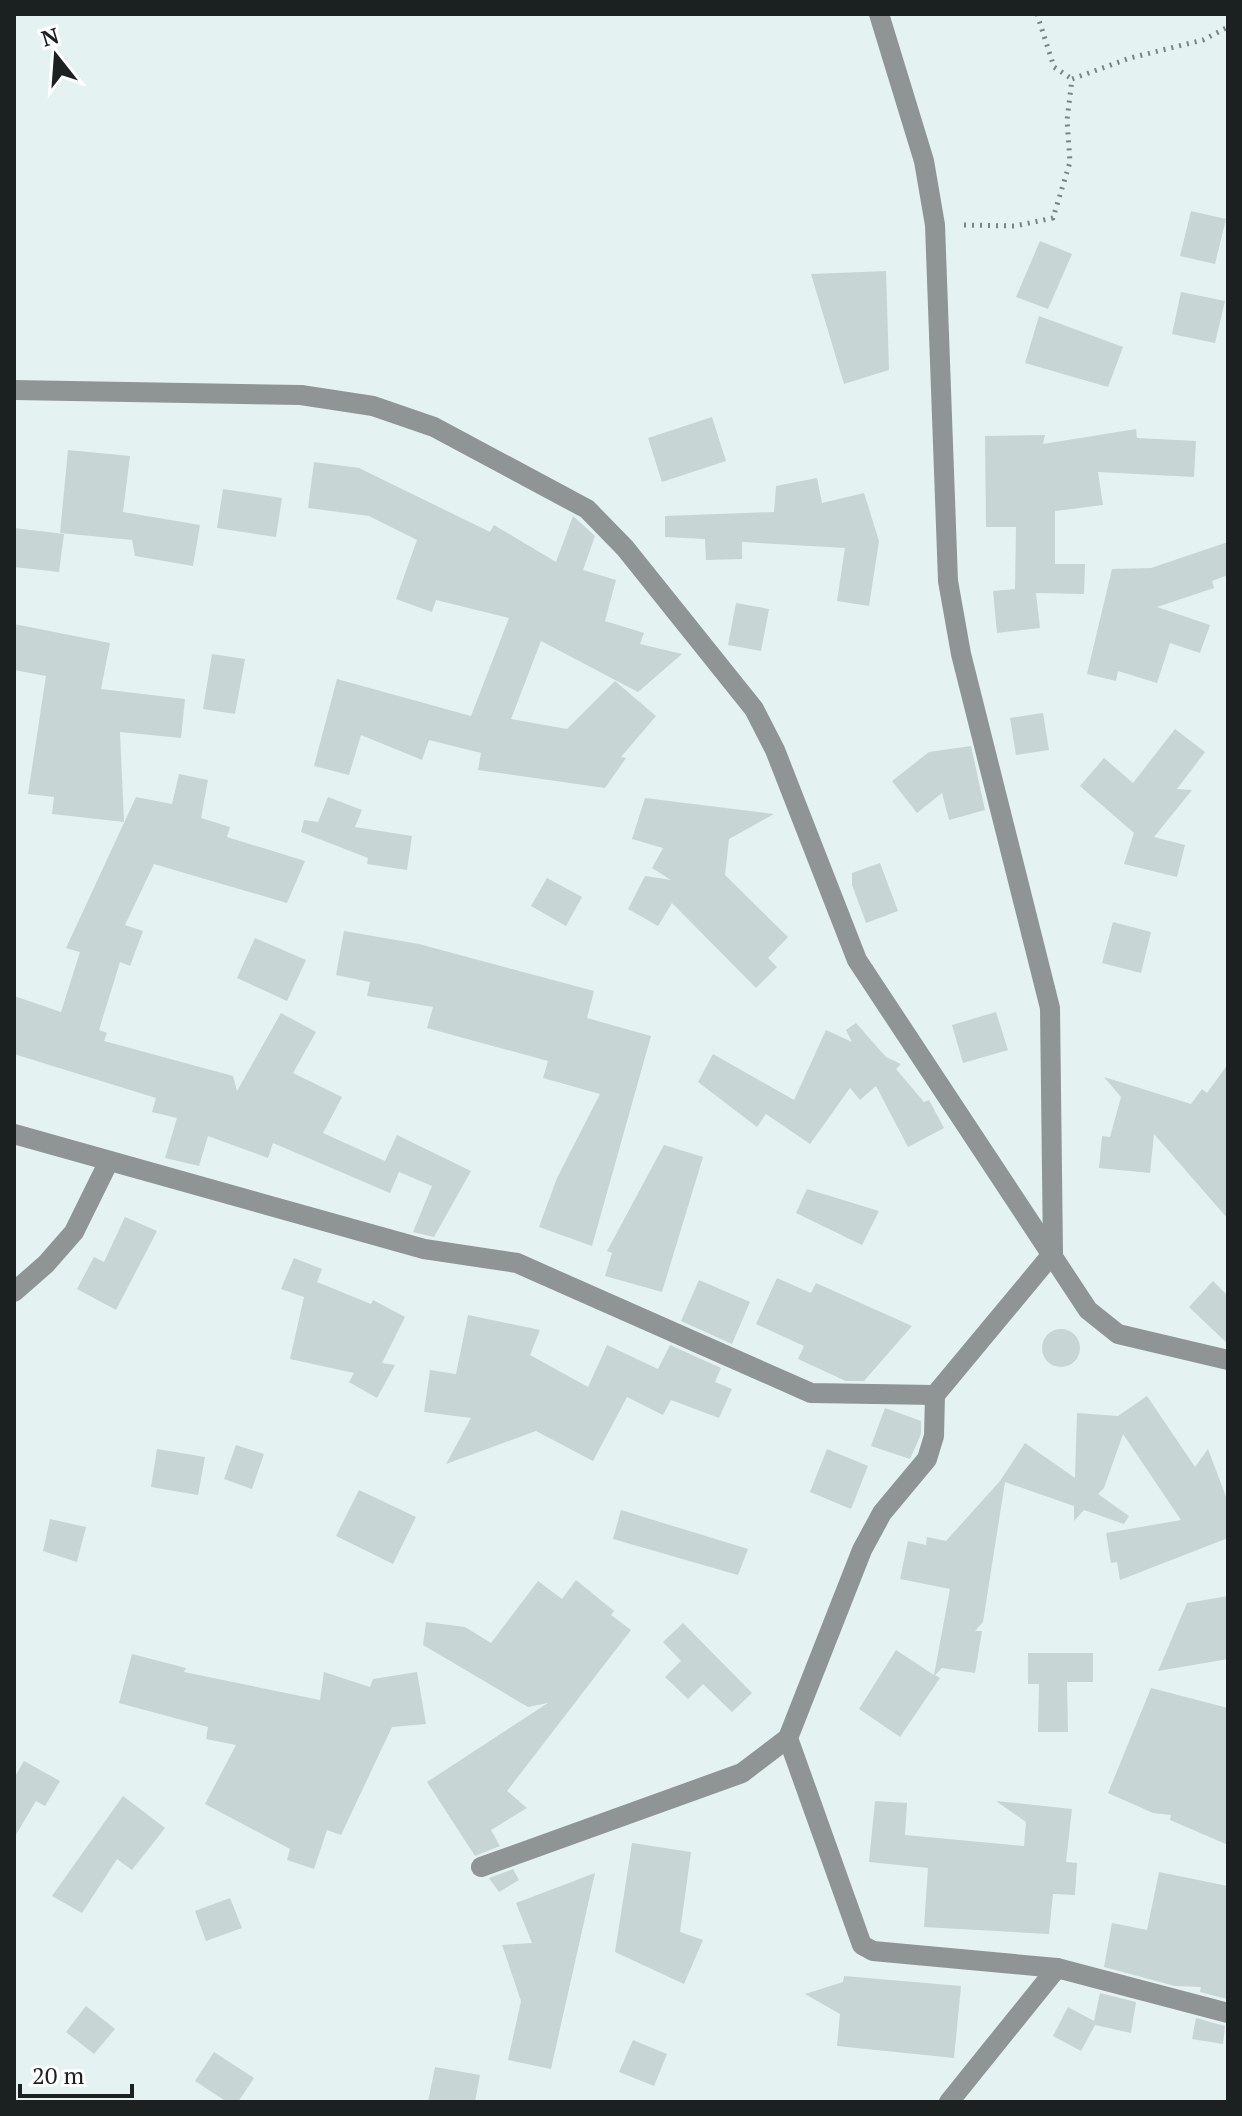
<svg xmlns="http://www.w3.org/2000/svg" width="1242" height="2116" viewBox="0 0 1242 2116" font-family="'PT Serif',serif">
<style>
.building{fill:#c7d5d4}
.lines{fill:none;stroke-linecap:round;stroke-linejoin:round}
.path{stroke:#7b8484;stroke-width:5;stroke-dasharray:2 6;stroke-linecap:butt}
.minor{stroke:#8f9595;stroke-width:20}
</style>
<rect width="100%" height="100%" fill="#e4f3f2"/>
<g class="building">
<path d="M1191,211L1226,219L1215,264L1180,256Z"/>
<path d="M1040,241L1072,254L1048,309L1016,297Z"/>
<path d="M886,271L889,370L844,384L811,274Z"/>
<path d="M1181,292L1225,301L1215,343L1172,334Z"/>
<path d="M1039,316L1123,347L1108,387L1025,363Z"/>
<path d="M712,417L726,461L662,482L648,438Z"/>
<path d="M1136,429L1137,438L1196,441L1194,477L1098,472L1103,505L1055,511V564H1085L1084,594L1036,593L1040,628L997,633L993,591L1015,589L1016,527H986L985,436L1045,435L1043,444Z"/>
<path d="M68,450L130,456L123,512L200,525L193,566L135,556L132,540L60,533Z"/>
<path d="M314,462L359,468L490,532L494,525L556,562L573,516L595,536L583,570L616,580L605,621L644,633L640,644L682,654L638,692L541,641L511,719L567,729L615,681L656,716L621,757L626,758L605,788L478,770L481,753L429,740L422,760L361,735L349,775L314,766L337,679L471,716L509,618L436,600L432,612L396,599L417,540L369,516L308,508Z"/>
<path d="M817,478L822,503L864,493L879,541L869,606L837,601L845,548L742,542V559L706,560L705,539L665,537V516L774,512L776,486Z"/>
<path d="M223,489L282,498L276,537L217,528Z"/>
<path d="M14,528L64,534L59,572L14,567Z"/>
<path d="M1228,542V575L1212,581L1214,588L1157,607L1210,625L1200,653L1170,643L1157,683L1118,671L1116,681L1087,674L1112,569L1151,568Z"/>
<path d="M736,603L769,609L761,651L728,645Z"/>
<path d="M14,624L110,643L101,689L185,699L181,738L120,732L124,822L52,814L54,797L28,794L46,676L14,670Z"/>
<path d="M212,654L245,659L235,714L203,709Z"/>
<path d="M1043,713L1049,750L1016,755L1010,718Z"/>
<path d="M1175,729L1205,752L1177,789L1192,790L1154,837L1185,845L1177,877L1124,864L1134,833L1080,786L1104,758L1133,783Z"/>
<path d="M971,746L985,810L949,820L942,793L917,813L892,781L929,752Z"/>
<path d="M179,774L208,780L201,818L230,827L227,837L305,861L287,903L154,864L125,925L143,931L130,966L120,962L99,1030L107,1033L104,1041L233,1076L237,1091L281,1013L316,1032L293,1073L342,1097L323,1133L385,1161L397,1135L471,1171L434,1237L413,1232L432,1186L399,1172L390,1193L273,1143L268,1158L208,1136L199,1166L165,1158L177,1118L152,1112L156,1098L14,1054V996L61,1012L80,952L66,948L136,797L172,804Z"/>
<path d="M328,797L362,810L355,827L412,836L407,870L367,864L368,858L301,832L304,820L318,822Z"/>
<path d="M645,798L774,814L729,839L725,875L788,937L768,958L777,967L756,988L672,903L658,926L628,909L645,876L671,880L652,868L663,848L632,839Z"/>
<path d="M880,863L898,911L866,923L852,885V873Z"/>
<path d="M547,878L582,897L566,926L531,906Z"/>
<path d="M1113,922L1151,932L1141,973L1102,963Z"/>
<path d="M344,931L419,944L594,991L587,1018L651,1036L592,1246L539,1227L557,1178L600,1094L543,1078L548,1061L427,1028L433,1007L367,996L370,982L336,975Z"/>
<path d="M255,938L306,960L287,1001L237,978Z"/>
<path d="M996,1012L1008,1050L963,1063L952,1025Z"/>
<path d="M856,1023L886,1057L901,1064L896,1069L924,1102L929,1100L944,1128L908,1147L876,1086L860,1100L850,1088L810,1144L766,1114L757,1127L698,1082L713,1054L794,1100L826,1030L852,1042L846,1030Z"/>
<path d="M1228,1064V1219L1154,1134L1150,1173L1099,1168L1102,1136L1110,1137L1121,1097L1104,1077L1191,1104L1202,1089L1207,1093Z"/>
<path d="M664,1145L703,1157L662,1292L605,1276L612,1253L607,1251Z"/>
<path d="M807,1189L879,1211L862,1245L796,1213Z"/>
<path d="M125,1217L157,1231L116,1310L77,1289L94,1257L104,1262Z"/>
<path d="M294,1258L322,1269L317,1282L371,1304L373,1300L405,1317L382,1363L395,1365L377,1398L349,1382L354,1373L290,1359L304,1297L281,1289Z"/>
<path d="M777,1278L811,1293L816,1283L912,1326L864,1381H846L798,1359L804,1346L756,1324Z"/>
<path d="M699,1280L750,1302L732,1344L681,1321Z"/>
<path d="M1213,1281L1228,1296V1344L1189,1307Z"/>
<path d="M468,1315L540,1330L530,1355L588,1387L607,1345L658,1369L670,1345L721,1368L715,1382L732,1389L719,1418L671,1400L663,1415L627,1397L593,1461L536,1431L446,1464L471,1418L424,1412L430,1370L456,1374Z"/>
<circle cx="1061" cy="1348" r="19"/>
<path d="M1147,1396L1195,1467L1208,1449L1228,1502V1538L1120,1580L1117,1562L1111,1563L1106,1533L1181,1520L1123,1434L1104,1488L1098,1494L1129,1516L1124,1524L1084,1510L1074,1521V1506L1005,1482L983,1622L975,1631H982L975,1673L942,1668L935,1675L940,1678L900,1737L859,1709L896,1650L934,1675L950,1589L900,1579L908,1541L926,1545L927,1537L946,1541L1000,1481L1025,1443L1075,1478L1077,1413L1118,1416Z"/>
<path d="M885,1408L921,1421V1434L910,1459L871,1446Z"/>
<path d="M236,1445L264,1454L252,1489L224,1479Z"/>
<path d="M157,1449L205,1457L198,1495L151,1487Z"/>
<path d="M827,1449L868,1466L851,1509L810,1492Z"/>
<path d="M359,1490L416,1517L393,1564L336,1536Z"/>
<path d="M621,1510L748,1549L738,1575L613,1539Z"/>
<path d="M50,1519L86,1527L77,1562L43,1551Z"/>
<path d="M576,1580L614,1611L611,1615L631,1630L507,1791L527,1808L491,1830L500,1846L475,1856L427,1782L548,1703L528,1707L423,1645L426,1622L465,1627L491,1643L538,1581L562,1599Z"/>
<path d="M1228,1596V1659L1158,1671L1187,1603Z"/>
<path d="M683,1623L752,1693L732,1712L703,1684L688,1699L665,1677L681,1661L663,1642Z"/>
<path d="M1028,1653H1093V1682H1067L1068,1732H1038L1039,1684H1028Z"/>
<path d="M132,1654L186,1668L184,1672L320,1700L324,1672L370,1687L373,1679L417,1672L426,1724L392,1727L341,1835L327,1830L314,1869L287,1860L290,1849L205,1804L236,1745L206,1739L208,1727L119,1703Z"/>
<path d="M1151,1688L1228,1708V1845L1170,1820L1171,1815L1153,1813L1108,1793Z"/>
<path d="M24,1761L60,1781L45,1806L36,1801L14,1838V1778Z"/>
<path d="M123,1796L165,1828L132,1870L117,1859L82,1913L52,1896Z"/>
<path d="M875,1801L907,1803L905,1835L1024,1846L1026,1822L996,1801L1072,1809L1066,1862L1077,1863L1075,1895L1053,1894L1049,1934L924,1927L928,1868L869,1862Z"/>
<path d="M632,1843L691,1852L680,1932L703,1940L684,1984L615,1952Z"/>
<path d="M513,1869L519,1880L499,1892L489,1878Z"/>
<path d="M1159,1872L1228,1886L1227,1999L1200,1992L1201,1987L1175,1986L1104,1967L1112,1923L1147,1930Z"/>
<path d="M595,1873L551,2069L508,2060L521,2001L502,1945L532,1943L516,1903Z"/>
<path d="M230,1898L242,1928L206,1941L195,1911Z"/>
<path d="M844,1976L961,1986L954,2058L837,2046L840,2014L805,1994L843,1982Z"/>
<path d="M1100,1993L1136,2002L1131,2033L1095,2025L1081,2051L1053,2036L1068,2007L1094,2021Z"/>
<path d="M86,2006L115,2029L94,2054L66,2032Z"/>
<path d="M1196,2018L1225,2026L1223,2044L1192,2039Z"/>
<path d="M633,2040L667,2054L654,2086L619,2072Z"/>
<path d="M214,2052L254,2078L238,2102H227L195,2081Z"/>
<path d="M435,2067L480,2075L475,2102H428Z"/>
</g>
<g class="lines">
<g class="path">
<path d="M1037,14L1054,67L1072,79"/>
<path d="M964,225L1015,226L1053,218L1070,162L1067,120L1072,79L1130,58L1203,40L1228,27"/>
</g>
<g class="minor">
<path d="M14,390L301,395L373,406L434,427L587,509L625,548L754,709L775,750L857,960L1088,1310L1118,1334L1228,1360"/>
<path d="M14,1134L424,1249L517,1263L811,1393L935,1395"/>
<path d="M14,1292L46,1264L74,1232L109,1161"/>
<path d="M788,1738L862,1945L873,1951L1057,1968L1228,2013"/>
<path d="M481,1867L742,1773L788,1738L862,1550L882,1513L927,1459L934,1436L935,1395L1053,1253L1050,1008L961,654L948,581L935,225L924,161L879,14"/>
<path d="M949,2102L1057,1968"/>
</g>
</g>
<rect width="1242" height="2116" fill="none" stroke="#1b2020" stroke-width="32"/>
<g transform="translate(56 56) rotate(343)" stroke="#ffffff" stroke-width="6" paint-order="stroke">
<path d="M0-6L14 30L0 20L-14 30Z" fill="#1b2020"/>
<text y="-12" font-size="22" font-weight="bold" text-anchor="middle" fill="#1b2020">N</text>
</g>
<path d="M20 2084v12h112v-12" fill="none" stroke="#1b2020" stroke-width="4"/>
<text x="32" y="2084" font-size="24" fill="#1b2020" stroke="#ffffff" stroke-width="6" paint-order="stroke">20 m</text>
</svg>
